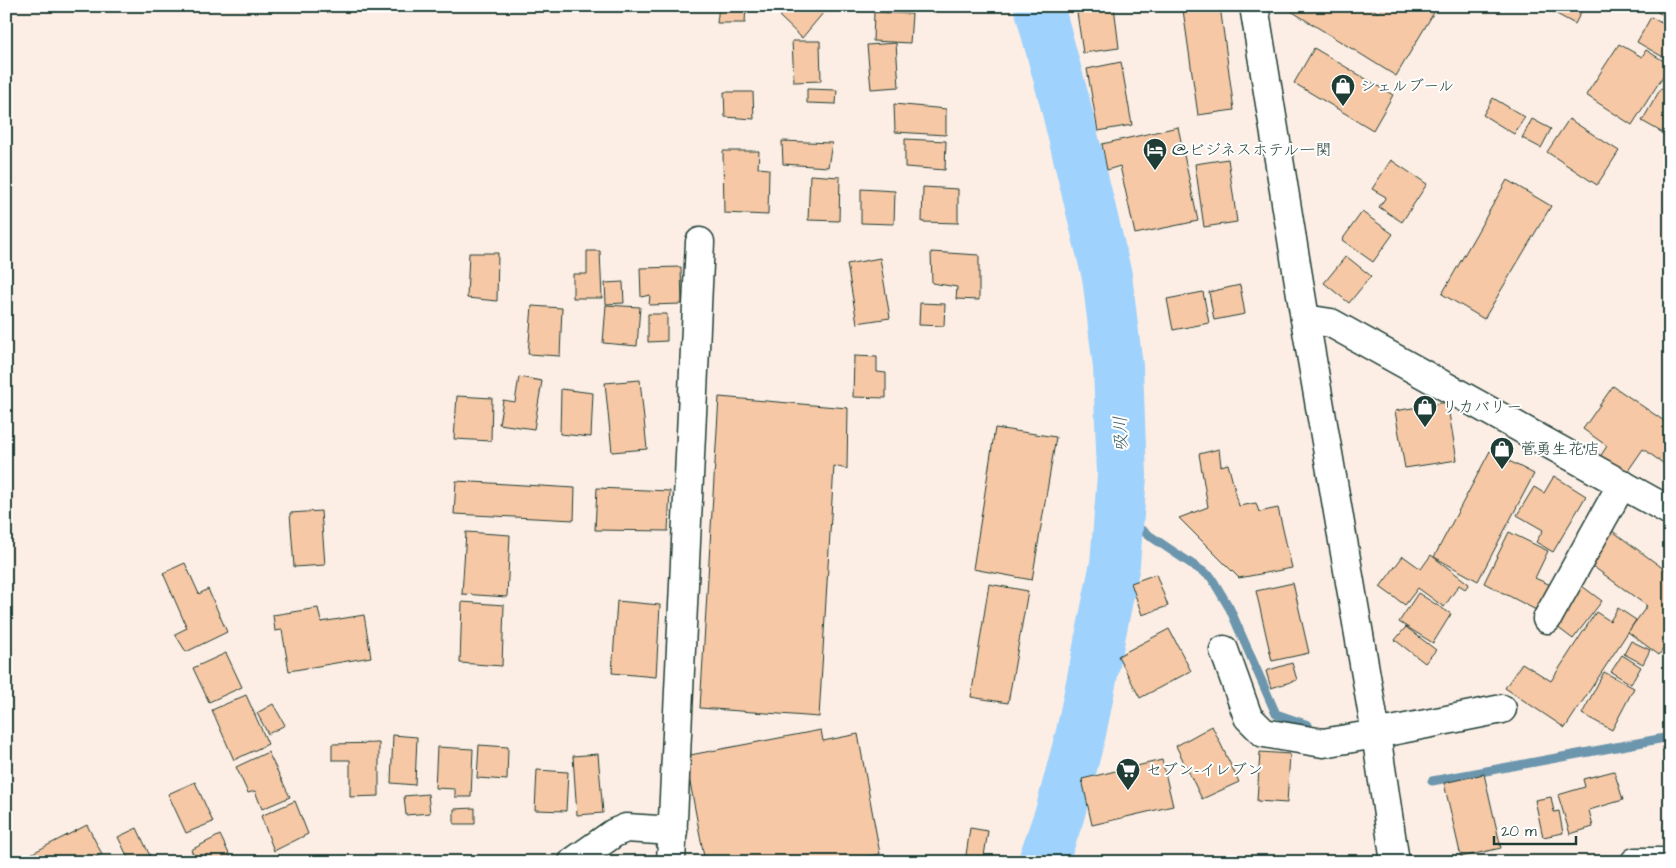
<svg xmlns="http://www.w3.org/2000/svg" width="1676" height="868" viewBox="0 0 1676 868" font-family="'Architects Daughter','Klee One',sans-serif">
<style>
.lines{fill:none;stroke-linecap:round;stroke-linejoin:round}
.stream{stroke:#6c96ad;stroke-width:9}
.river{stroke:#9fd2fd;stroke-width:50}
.building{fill:#f6c8a5;stroke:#1f3d34}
.minor-casing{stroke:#1f3d34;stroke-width:31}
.tertiary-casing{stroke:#1f3d34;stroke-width:31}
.minor{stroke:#fff;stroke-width:28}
.tertiary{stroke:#fff;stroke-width:28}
.labels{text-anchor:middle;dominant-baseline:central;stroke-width:4;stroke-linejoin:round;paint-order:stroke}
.poi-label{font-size:16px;fill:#1f3d34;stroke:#fff;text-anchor:start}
.water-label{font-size:18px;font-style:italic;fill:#3f6266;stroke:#fff}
</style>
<rect width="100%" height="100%" fill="#fceee4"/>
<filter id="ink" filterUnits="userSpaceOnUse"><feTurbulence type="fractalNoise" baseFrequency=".02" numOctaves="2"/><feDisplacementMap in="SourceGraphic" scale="10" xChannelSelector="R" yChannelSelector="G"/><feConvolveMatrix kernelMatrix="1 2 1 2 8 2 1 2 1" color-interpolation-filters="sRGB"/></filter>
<g filter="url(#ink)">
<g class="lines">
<g class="stream">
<path d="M1119,515L1211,577L1230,609L1276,714L1308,725"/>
<path d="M1432,781L1670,737"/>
</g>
<path class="river" d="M1039,6L1064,99L1107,276L1118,367L1122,476L1115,564L1081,733L1060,813L1043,862"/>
</g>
<g class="building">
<path d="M719,6H746L745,23H717Z"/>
<path d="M790,6H829L802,38L780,17Z"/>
<path d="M1076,6H1114L1119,48L1083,53Z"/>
<path d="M1208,6H1220L1234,110L1198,115L1183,10Z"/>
<path d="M1294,6H1368L1379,13L1383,6H1431L1436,9L1396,76L1291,11Z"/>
<path d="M1542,6H1584L1575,24Z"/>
<path d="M1660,6H1670V18L1657,12Z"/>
<path d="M874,12L912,14L910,43L873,41Z"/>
<path d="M1651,17L1670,28V61L1637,42Z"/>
<path d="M792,41H820L821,81L794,82Z"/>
<path d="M896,43L899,87L871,89L867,45Z"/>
<path d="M1619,44L1642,57L1646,50L1670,65L1632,125L1586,95Z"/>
<path d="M1314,48L1393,95L1373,130L1294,83Z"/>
<path d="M1121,62L1132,125L1098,131L1087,69Z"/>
<path d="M1661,88L1670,93V137L1642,121Z"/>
<path d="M807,89L837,90L836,104L807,103Z"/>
<path d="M724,92H753L754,119L725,117Z"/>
<path d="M1493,98L1525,117L1514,134L1483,115Z"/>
<path d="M894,104L946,109V135L895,132Z"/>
<path d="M1532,119L1551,129L1541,148L1522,138Z"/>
<path d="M1569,119L1619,151L1597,185L1547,152Z"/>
<path d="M1178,127L1198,221L1135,234L1120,166L1107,170L1102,144Z"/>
<path d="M905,139L946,141L945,170L905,167Z"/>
<path d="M782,141L832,143L828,167L783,164Z"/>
<path d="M723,151H759L758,168L769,169L768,215L724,213Z"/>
<path d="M1228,159L1237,222L1204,227L1195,164Z"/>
<path d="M1391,160L1427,184L1402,222L1379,207L1386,197L1372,189Z"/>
<path d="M810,175L840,177L839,221L808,220Z"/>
<path d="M1507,180L1551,206L1484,319L1442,294Z"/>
<path d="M923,187L958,189V223L922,222Z"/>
<path d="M861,189L895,191L894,224L861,223Z"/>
<path d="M1362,212L1393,234L1373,262L1342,240Z"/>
<path d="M587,251H600L602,298H573V274H587Z"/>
<path d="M931,252L979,255V300L956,299L957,287L932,283Z"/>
<path d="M469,253H498L497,301L467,298Z"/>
<path d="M1346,256L1371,276L1349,303L1324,283Z"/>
<path d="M880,258L890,318L857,323L847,264Z"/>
<path d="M681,267L682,304L649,305L650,295L641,297L640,268Z"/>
<path d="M623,282L624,303L606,304L605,283Z"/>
<path d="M1240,285L1245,314L1214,320L1209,292Z"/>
<path d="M1203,292L1209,323L1173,330L1167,299Z"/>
<path d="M920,303L945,304L944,326L919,325Z"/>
<path d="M606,305L640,307L637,346L603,343Z"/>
<path d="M532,306L562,308L560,356L528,354Z"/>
<path d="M648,314H667V341L648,342Z"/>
<path d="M854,356L877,357V372L886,373V398L853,397Z"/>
<path d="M519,377L542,381L534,429L499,424L503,400L515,402Z"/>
<path d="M640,380L647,449L612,452L605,383Z"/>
<path d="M1613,386L1670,425V468L1643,449L1623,478L1598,460L1607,446L1583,429Z"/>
<path d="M561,389L593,393L591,437L560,434Z"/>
<path d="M457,396L492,398L491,441L454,439Z"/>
<path d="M719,397L848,408L847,469L834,466L819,717L700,708Z"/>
<path d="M1447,402L1457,460L1405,468L1395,411Z"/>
<path d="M995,428L1056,437L1032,580L973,569Z"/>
<path d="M1219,449L1221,466L1228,464L1239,506L1256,503L1259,512L1278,508L1292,568L1239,578L1179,518L1208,507L1199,454Z"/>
<path d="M1490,451L1534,474L1478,581L1434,557Z"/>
<path d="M1554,476L1586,496L1553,552L1536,542L1543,530L1517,515L1534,487L1544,493Z"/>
<path d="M456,481L575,488L574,520L454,514Z"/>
<path d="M597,488L670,491L668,531L595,530Z"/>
<path d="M321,511L325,565L294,567L290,513Z"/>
<path d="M1611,530L1668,572L1670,570V639L1659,655L1628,632L1647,606L1587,562Z"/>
<path d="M466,532L510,535L507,597L462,594Z"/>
<path d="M1509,532L1548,551L1535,578L1555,587L1542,613L1484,583Z"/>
<path d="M1431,555L1469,584L1465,589L1459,585L1444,607L1418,588L1405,605L1380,587L1403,556L1421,569Z"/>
<path d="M185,563L199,594L208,589L227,632L186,652L175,634L187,628L163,573Z"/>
<path d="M1156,574L1168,606L1142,615L1131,583Z"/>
<path d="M1293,583L1309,653L1272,661L1256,591Z"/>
<path d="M1578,583L1602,601L1573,639L1549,621Z"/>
<path d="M989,584L1028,591L1008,703L971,697Z"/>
<path d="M1418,593L1451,614L1433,643L1399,622Z"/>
<path d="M617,601L660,605L656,677L612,673Z"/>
<path d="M462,602L504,605L502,666L460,663Z"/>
<path d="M318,608L321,622L364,615L371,657L289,671L282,630L275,631L273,615Z"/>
<path d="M1618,608L1636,620L1565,728L1505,688L1522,663L1551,681L1596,612L1610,621Z"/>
<path d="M1406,627L1436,650L1425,663L1395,640Z"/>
<path d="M1169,629L1191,671L1140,698L1118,656Z"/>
<path d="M1631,641L1650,650L1643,664L1624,654Z"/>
<path d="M226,653L242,687L209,702L193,668Z"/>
<path d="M1622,655L1641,667L1631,684L1611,672Z"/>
<path d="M1292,663L1297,680L1271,688L1266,671Z"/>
<path d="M1604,672L1634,688L1612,730L1582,714Z"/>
<path d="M246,695L268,744L234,760L212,710Z"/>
<path d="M273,704L285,725L268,734L257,713Z"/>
<path d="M1212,726L1239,782L1202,799L1176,746Z"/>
<path d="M821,730L823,741L858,734L880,854L838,862H705L685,756Z"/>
<path d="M393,735L417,737L415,785L391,783Z"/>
<path d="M379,743V796L350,797V760H332V744Z"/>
<path d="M479,745L508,747L507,780L477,778Z"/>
<path d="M437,747L473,749L471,797H455V789L435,788Z"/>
<path d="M268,752L290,797L262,809L255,791L248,793L236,767Z"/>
<path d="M1260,752L1290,754L1287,803L1257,801Z"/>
<path d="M598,754L603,813L577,815L573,756Z"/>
<path d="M1162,760L1173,806L1092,825L1082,779Z"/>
<path d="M537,770L568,772L566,811L535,810Z"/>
<path d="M1614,771L1623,800L1589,810L1593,827L1570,834L1558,795L1585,787L1583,779Z"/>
<path d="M1484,774L1501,848L1461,857L1444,783Z"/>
<path d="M195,782L213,822L186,833L168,794Z"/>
<path d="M428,794L430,813L406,815L404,796Z"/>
<path d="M1551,797L1554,812L1559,811L1563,833L1543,837L1535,800Z"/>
<path d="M295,801L308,834L274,851L261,816Z"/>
<path d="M475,808V824H454V809Z"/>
<path d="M87,825L102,854L86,862H15Z"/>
<path d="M137,828L150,856L139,862H130L118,837Z"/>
<path d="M970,828L988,831L983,862H965Z"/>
<path d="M220,835L233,862H197L191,850Z"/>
<path d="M318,856L321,862H305Z"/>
</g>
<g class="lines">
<defs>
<g id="minor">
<path d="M1305,319L1331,323L1670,511"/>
<path d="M1547,619L1622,484"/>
<path d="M1224,650L1248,717L1264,733L1323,743L1376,734L1502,709"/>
<path d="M573,862L614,833L626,828L673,831"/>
<path d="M671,862L700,242"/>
</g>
<g id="tertiary">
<path d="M1254,6L1305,319L1376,734L1395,862"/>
<path d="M1635,862H1666"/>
</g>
</defs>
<use href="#minor" class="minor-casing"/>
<use href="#tertiary" class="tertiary-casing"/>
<use href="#minor" class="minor"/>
<use href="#tertiary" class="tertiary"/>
</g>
</g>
<defs>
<symbol id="shop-pin" viewBox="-11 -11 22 30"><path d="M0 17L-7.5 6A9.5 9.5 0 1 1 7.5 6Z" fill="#1f3d34" stroke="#fff"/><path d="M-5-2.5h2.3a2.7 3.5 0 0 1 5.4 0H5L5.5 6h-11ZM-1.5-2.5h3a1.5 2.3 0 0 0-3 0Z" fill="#fff"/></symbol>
<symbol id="hotel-pin" viewBox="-11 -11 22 30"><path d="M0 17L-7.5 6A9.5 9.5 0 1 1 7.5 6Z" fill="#1f3d34" stroke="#fff"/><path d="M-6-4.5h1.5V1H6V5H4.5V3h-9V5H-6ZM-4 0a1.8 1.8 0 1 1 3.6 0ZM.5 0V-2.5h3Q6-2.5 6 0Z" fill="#fff"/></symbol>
<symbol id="supermarket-pin" viewBox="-11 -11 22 30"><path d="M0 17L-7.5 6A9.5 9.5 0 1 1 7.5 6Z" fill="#1f3d34" stroke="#fff"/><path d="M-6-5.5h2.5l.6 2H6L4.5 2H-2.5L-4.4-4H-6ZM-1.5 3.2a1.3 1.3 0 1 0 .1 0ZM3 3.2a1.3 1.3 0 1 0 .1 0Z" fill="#fff"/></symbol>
</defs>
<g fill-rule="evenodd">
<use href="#shop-pin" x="1329" y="72" width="28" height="38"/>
<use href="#hotel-pin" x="1141" y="136" width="28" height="38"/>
<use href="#shop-pin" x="1411" y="393" width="28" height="38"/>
<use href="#shop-pin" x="1488" y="435" width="28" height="38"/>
<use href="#supermarket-pin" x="1114" y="756" width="28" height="38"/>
</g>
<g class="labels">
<g class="poi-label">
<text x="1360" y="86">シェルブール</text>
<text x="1172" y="150">@ビジネスホテル一関</text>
<text x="1442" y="407">リカバリー</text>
<text x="1520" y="449">菅勇生花店</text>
<text x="1146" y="770">セブン-イレブン</text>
</g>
<g class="water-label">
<text transform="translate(1121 434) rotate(-92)">吸川</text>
</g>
</g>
<rect width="1676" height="868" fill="none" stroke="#fff" stroke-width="25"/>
<rect x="12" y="12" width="1651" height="843" fill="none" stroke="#1f3d34" stroke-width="2" filter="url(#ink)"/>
<path d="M1494 836v8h82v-8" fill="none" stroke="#1f3d34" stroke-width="2.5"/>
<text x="1501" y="836" font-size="15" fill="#1f3d34" stroke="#ffffff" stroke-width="4" paint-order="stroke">20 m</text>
</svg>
